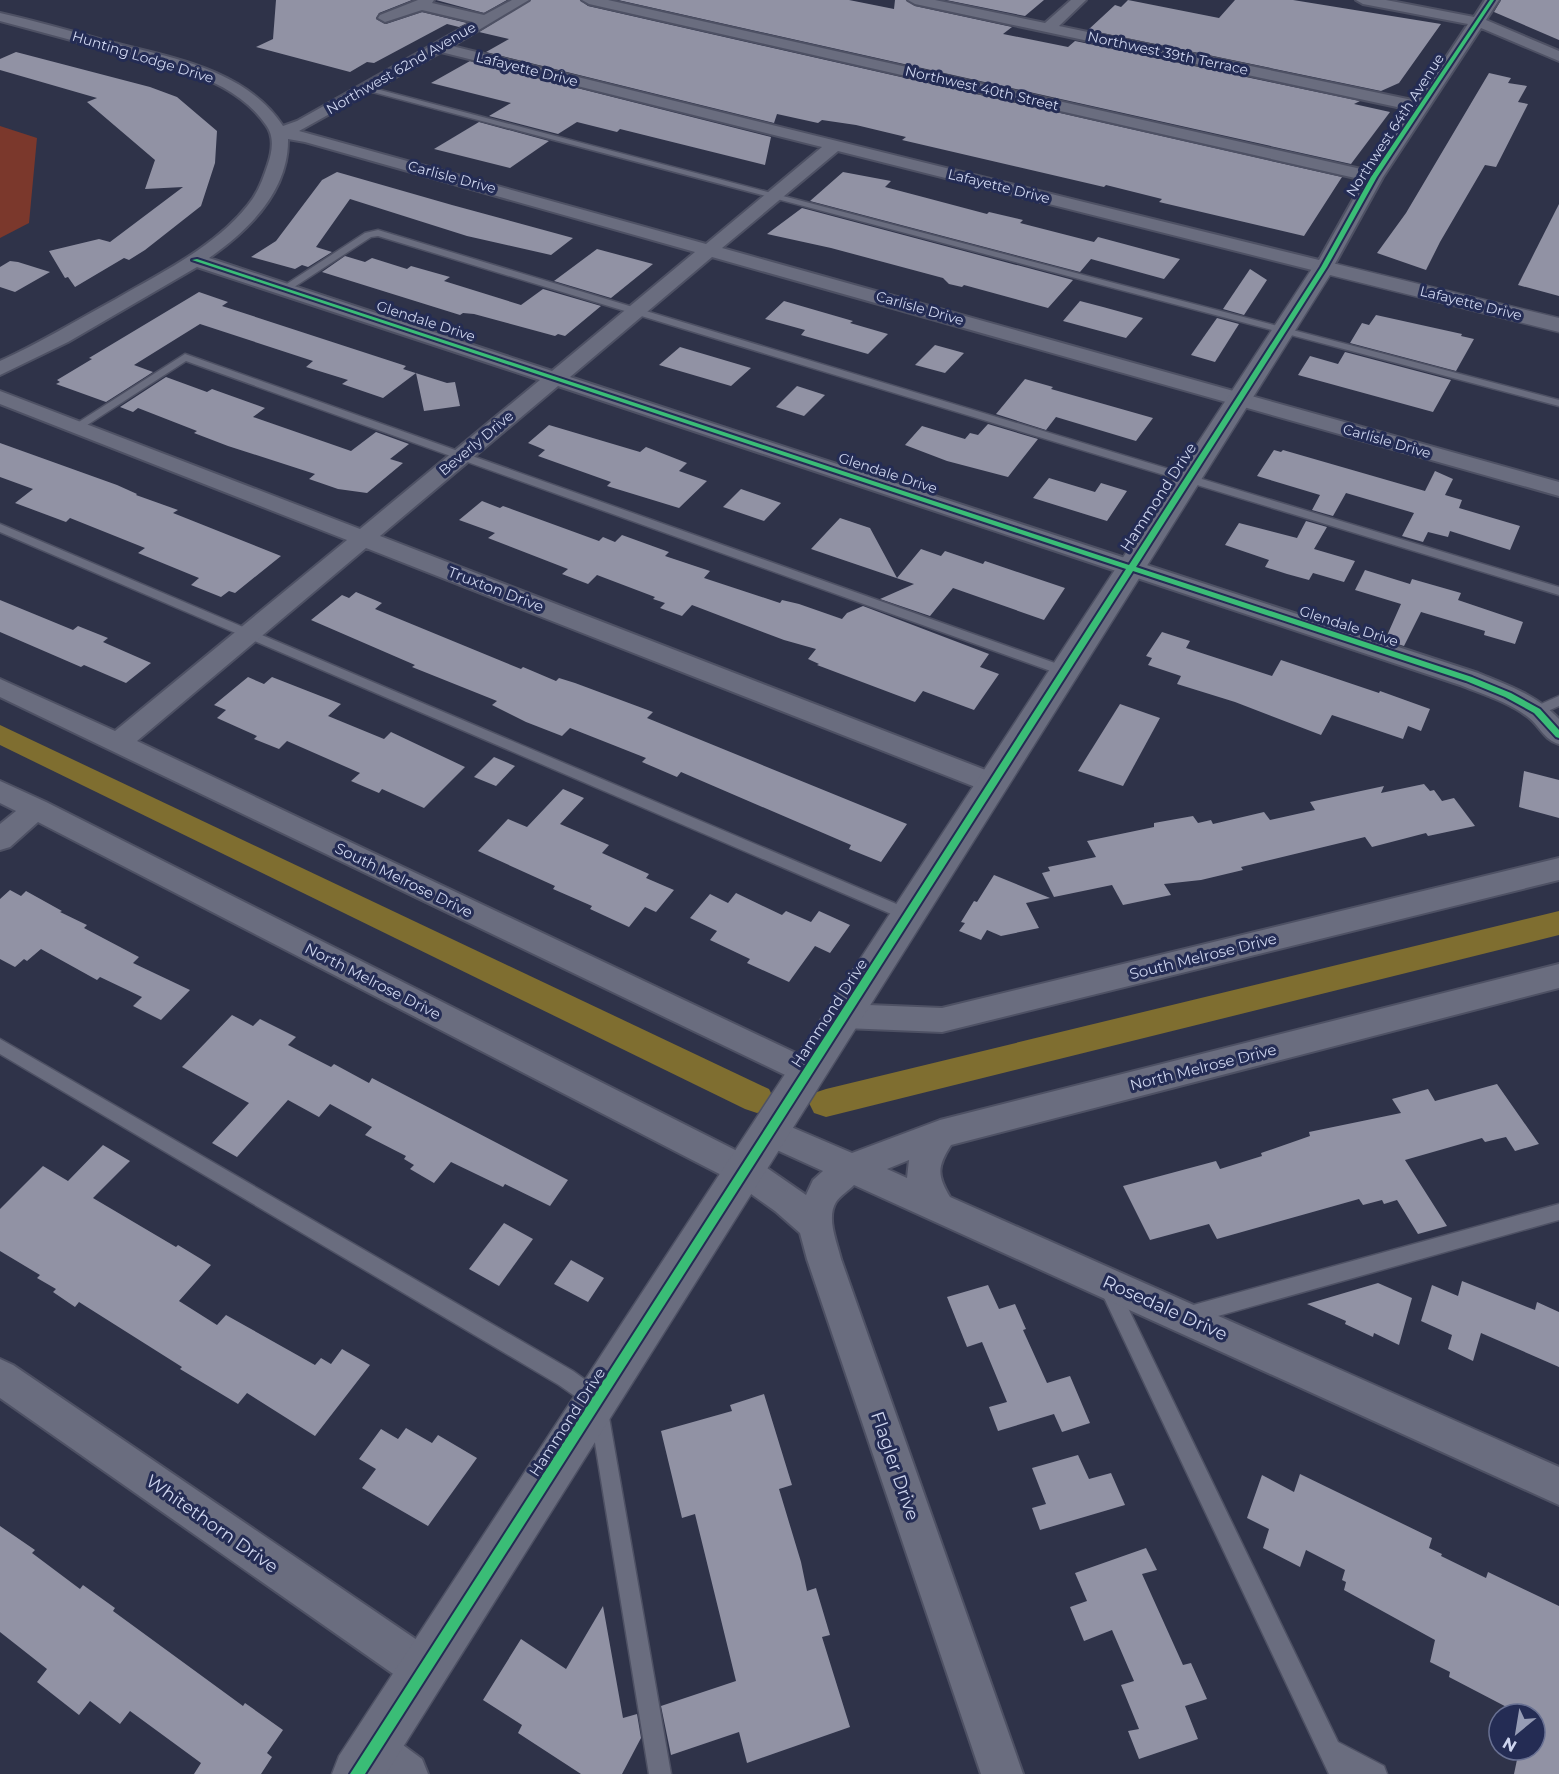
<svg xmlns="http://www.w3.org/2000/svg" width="1559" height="1774" viewBox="0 0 1559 1774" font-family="Montserrat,sans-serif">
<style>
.green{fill:#7b382c}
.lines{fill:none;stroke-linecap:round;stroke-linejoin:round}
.canal{fill:#7f6e30;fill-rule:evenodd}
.building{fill:#9192a4}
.lane-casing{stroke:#4e5164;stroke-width:3}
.street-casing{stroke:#4e5164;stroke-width:4}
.secondary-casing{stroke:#4e5164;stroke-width:3}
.lane{fill:#6a6d7f;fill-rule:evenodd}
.street{fill:#6a6d7f;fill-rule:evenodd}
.secondary{fill:#6a6d7f;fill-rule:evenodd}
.cycleway-casing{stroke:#242c54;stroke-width:4}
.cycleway{fill:#3abd76;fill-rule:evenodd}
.labels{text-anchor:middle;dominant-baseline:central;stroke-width:6;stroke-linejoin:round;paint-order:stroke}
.far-street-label{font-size:14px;fill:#ced5ef;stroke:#242c54}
.street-label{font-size:15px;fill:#ced5ef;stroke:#242c54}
.near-street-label{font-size:18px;fill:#ced5ef;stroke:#242c54}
</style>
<rect width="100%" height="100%" fill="#2f3349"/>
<path class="green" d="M0,126L37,138L29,223L0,238Z"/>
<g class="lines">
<g class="canal">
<path d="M0,725L769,1089L774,1099L769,1109L757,1113L745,1109L0,745Z"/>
<path d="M1559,911V935L826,1117L814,1113L809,1103L814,1093L826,1089Z"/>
</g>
</g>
<g class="building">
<path d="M276,0H412L379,13L376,19L386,24L422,12L467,23L459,27L447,24L374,63L367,62L350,72L256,47L273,39Z"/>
<path d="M436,0H507L484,13Z"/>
<path d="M531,0H580L588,6L1342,177L1304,236L1159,202L1162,199L1106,185L1104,187L902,140L906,137L856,125L822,120L818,123L777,114L774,123L486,52L509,39L479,32Z"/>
<path d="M618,0H849L894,9L895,0H906L915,6L1012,27L1003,34L1068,47L1075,41L1360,101L1354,104L1390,112L1351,164Z"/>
<path d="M946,0H1044L1025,16Z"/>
<path d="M1128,0L1219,18L1235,0H1293L1441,24L1399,83L1381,91L1088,30L1115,5L1121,7Z"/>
<path d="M1501,0H1559V40L1494,12Z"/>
<path d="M16,52L150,87L177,97L217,131L215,163L201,206L145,250L129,260L124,258L75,287L68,277L65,278L49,251L99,239L110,242L183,187L145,189L155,160L87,102L97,98L0,70V59Z"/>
<path d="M470,61L771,137L765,165L620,129L617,132L577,122L558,134L489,116L511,103L431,83Z"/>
<path d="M1489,73L1511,78L1508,83L1527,86L1518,102L1528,104L1496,167L1485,165L1440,242L1426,270L1377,253L1406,213Z"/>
<path d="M479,122L549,141L510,168L434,149Z"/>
<path d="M337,172L452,205L573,238L551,255L467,236L350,199L316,247L332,252L308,267L302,265L295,269L251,257L276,241L322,180Z"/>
<path d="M843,172L891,181L885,187L923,197L987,214L989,212L1023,220L1020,223L1094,242L1098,237L1180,259L1164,279L1091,259L1080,272L810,201Z"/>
<path d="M1559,204V296L1518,285Z"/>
<path d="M802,208L1073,280L1048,308L964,285L962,287L949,284L943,278L831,248L767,234Z"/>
<path d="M597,249L653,264L611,298L554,281Z"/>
<path d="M345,256L365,262L372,258L407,269L411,266L450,277L444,281L521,305L543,289L601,306L565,336L558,334L555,336L474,314L463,313L460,315L322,272Z"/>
<path d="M10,261L18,262L50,272L15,292L0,287V267Z"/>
<path d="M1250,269L1267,280L1244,315L1223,309Z"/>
<path d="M199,292L228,302L222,306L406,366L403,369L447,383L455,382L460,406L424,411L416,373L383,398L342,384L348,380L306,367L313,361L200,324L134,365L153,372L106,402L56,384L60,382L57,380L92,359L89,358Z"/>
<path d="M784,301L853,321L850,323L888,334L868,354L801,335L805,330L765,319Z"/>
<path d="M1080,301L1103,307L1143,318L1126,338L1063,321Z"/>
<path d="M1376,315L1462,334L1461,336L1474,339L1456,371L1350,343L1362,323L1369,325Z"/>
<path d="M1217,318L1239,324L1215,362L1191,355Z"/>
<path d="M935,345L964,353L945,373L915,365Z"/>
<path d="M680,347L751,368L731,386L659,365Z"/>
<path d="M1345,352L1451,380L1433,412L1298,375L1310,356L1338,364Z"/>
<path d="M166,377L207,392L212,389L265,408L253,417L351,451L376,432L409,444L390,459L403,463L367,493L338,489L309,479L315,474L228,446L194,433L197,431L138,408L133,412L120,407Z"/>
<path d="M1025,379L1053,387L1051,389L1153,418L1136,441L1056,417L1046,430L996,414Z"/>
<path d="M797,386L825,395L804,416L776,407Z"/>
<path d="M988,424L1038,439L1008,477L947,461L905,445L922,426L965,439L970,433L978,435Z"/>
<path d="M549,425L640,452L646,447L687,463L679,471L707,481L679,508L607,486L611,482L538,456L545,450L528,443Z"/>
<path d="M0,443L117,485L137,494L136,495L178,510L173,513L281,556L235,593L229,591L221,597L191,585L199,578L138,553L145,548L70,518L66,522L15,503L33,489L0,477Z"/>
<path d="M1274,450L1281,452L1283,450L1425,491L1435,471L1453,479L1445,495L1462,500L1459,508L1520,526L1510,550L1450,531L1448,537L1428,532L1423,542L1402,536L1414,513L1346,493L1333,516L1312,510L1320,495L1257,476Z"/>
<path d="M1049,478L1095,492L1101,483L1127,491L1107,521L1033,498Z"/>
<path d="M741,489L781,503L764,521L723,507Z"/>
<path d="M482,501L500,508L503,506L599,541L603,537L615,542L622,535L669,552L665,556L710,571L704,578L780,603L782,600L799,604L842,619L847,613L863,606L989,654L980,667L999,674L974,710L923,691L915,702L817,665L819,664L808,659L816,649L784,640L692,605L682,616L660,608L665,603L653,599L655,597L597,575L588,584L562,574L568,569L488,538L495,533L459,520Z"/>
<path d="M840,518L870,528L897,578L921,549L941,556L945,551L983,564L985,561L1065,588L1044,620L953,588L930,616L880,599L914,584L811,549Z"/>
<path d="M1306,521L1327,527L1314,549L1355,561L1344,582L1313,573L1309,580L1287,574L1265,567L1269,560L1225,545L1239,523L1297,538Z"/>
<path d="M1365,570L1410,584L1412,579L1461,593L1458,600L1523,622L1515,644L1484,635L1485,631L1421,612L1404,646L1385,640L1401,604L1355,590Z"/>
<path d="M356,592L382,603L375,609L521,669L523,667L556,681L559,678L575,683L653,712L647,718L907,824L881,862L849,849L851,845L681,772L677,777L642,762L646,758L570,728L562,736L526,722L492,705L497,701L412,667L415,665L311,620L342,595L349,598Z"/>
<path d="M0,600L73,630L78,626L108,638L103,642L151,663L126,683L84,665L81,667L0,632Z"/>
<path d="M1162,632L1190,641L1186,648L1272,676L1281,660L1379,693L1380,691L1430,709L1421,731L1408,726L1403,739L1332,715L1321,735L1235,702L1177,684L1181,676L1148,665L1152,658L1146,656Z"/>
<path d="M248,677L264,684L272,677L341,704L328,716L384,739L391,732L465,767L424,808L382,789L379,793L351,781L360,773L287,741L279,749L254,739L257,736L217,718L226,710L214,705Z"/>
<path d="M1120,704L1160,718L1123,786L1078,771Z"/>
<path d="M494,757L515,766L496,786L474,777Z"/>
<path d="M1524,771L1559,780V818L1519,807Z"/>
<path d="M1424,784L1430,791L1434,790L1442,801L1454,798L1475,826L1428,836L1426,833L1372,847L1365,837L1241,867L1243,870L1201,880L1164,884L1171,895L1123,905L1112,885L1054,897L1042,873L1050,871L1048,867L1096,857L1087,841L1154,827V823L1193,816L1198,823L1211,820L1213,824L1264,812L1270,820L1315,810L1310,802L1384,786L1381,793Z"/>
<path d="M563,789L584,798L560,824L609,845L602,853L649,874L646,878L674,890L656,912L645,907L629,927L590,909L592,906L553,889L555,886L478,851L508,819L527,827Z"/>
<path d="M994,875L1050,898L1026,903L1039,928L1001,936L987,930L981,940L959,931L965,923L961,922L974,901L977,902Z"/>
<path d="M10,890L21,896L26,891L62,911L60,912L87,925L84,928L139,957L133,963L190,990L161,1020L133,1006L142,997L100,977L97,980L41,949L27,961L24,959L15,967L0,959V899Z"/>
<path d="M736,893L782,915L786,911L811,922L819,911L850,925L830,953L815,946L789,982L747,963L750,959L710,940L717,931L690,918L710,894L728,903Z"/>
<path d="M232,1015L253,1026L260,1019L296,1037L288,1045L331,1067L334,1064L369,1083L372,1078L568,1180L550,1206L505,1184L503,1187L451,1162L434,1183L410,1169L414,1165L404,1159L406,1156L365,1135L372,1127L330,1104L319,1117L288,1100L237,1157L212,1143L249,1103L182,1067Z"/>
<path d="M1497,1084L1539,1144L1515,1151L1506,1137L1485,1142L1482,1138L1405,1160L1447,1226L1418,1234L1397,1200L1384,1204L1382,1200L1363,1205L1359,1199L1217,1239L1209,1224L1150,1240L1123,1186L1216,1161L1220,1169L1262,1156L1261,1153L1310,1136L1309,1132L1401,1113L1392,1099L1428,1089L1435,1101Z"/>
<path d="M103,1145L130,1161L93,1198L176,1247L178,1245L211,1265L179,1301L217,1325L226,1315L315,1365L321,1358L331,1364L342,1349L370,1365L315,1436L247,1393L238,1404L180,1369L182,1367L79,1302L75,1307L53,1292L56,1289L37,1278L40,1275L0,1251V1209L43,1166L68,1181Z"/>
<path d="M504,1223L533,1239L499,1286L469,1269Z"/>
<path d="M571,1260L604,1278L588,1302L554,1284Z"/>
<path d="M1462,1281L1535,1310L1537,1302L1559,1312V1367L1481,1333L1473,1361L1448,1349L1452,1335L1421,1321L1432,1285L1458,1296Z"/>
<path d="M1378,1283L1412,1298L1399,1345L1374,1333L1373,1337L1345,1324L1346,1321L1307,1304Z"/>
<path d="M988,1285L999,1309L1015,1304L1026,1329L1023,1330L1047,1383L1070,1376L1090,1423L1062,1432L1054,1414L998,1431L989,1407L1007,1402L982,1342L967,1347L947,1297Z"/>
<path d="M764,1394L792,1485L779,1489L801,1562L807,1591L816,1588L830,1635L822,1637L850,1727L747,1763L739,1732L671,1755L661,1706L736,1681L695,1514L682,1518L661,1431L732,1411L730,1405Z"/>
<path d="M406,1428L432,1443L438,1435L477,1458L428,1526L362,1488L376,1469L359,1459L381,1429L398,1439Z"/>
<path d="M1078,1455L1089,1479L1111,1473L1125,1505L1040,1530L1032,1508L1046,1504L1032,1468Z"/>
<path d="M1300,1474L1432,1538L1429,1548L1442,1554L1441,1556L1486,1578L1488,1572L1559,1606V1774H1514L1519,1750H1535V1714H1520L1449,1677L1450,1672L1430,1662L1435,1640L1344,1590L1346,1582L1342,1580L1345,1570L1306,1550L1300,1567L1263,1548L1269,1529L1247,1518L1262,1475L1294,1492Z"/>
<path d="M0,1526L35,1550L32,1553L80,1589L83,1585L115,1608L113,1611L243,1706L245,1703L283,1730L267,1753L272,1757L261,1774H194L201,1763L130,1711L120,1724L90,1701L79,1715L37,1682L47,1669L0,1632Z"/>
<path d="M1146,1548L1157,1570L1142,1574L1183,1665L1191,1663L1207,1699L1185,1706L1198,1739L1139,1759L1128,1731L1139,1729L1121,1685L1134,1681L1112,1630L1084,1641L1070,1607L1087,1601L1075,1573Z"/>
<path d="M603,1606L623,1718L637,1714L641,1738L622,1774H581L518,1733L522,1725L483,1700L521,1639L566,1669Z"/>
</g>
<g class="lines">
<defs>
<g id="lane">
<path d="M365,86L1559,400V406L365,90Z"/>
<path d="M378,230L1559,587V595L378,236L371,237L288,291L279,289L365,233Z"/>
<path d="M185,354L1069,668L1071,671L1064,675L1059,674L186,361L81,429L77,430L71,427Z"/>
<path d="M0,524L913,911L916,915L913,919H903L0,532Z"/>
<path d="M1559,696V706L1537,716L1530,711L1532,708Z"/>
<path d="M0,1039L573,1371L605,1394L671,1774H649L589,1406L559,1385L0,1054Z"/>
<path d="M1559,1204V1220L1186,1325L1179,1322L1177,1316L1179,1310L1186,1307Z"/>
<path d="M1108,1278L1115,1281L1338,1742L1384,1766L1387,1774H1329L1099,1287L1101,1281Z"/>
</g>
<g id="street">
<path d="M418,0H434L432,3L484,15L512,0H529L452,46L1319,260L1364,180L589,4L582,0H608L1370,171L1411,110L915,4L908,0H935L1045,23L1071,0H1086L1059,26L1417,101L1468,24L1363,4L1356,0H1386L1474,17L1485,0H1499L1486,20L1559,51V61L1481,28L1383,177L1331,271L1324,273L838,151L722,248L1559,482V496L712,257L570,377L1478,673C1507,685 1537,695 1559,719V744C1544,740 1540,726 1528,717C1509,702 1482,694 1460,685L558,386L380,536L1001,776L1005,783L1001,790L992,793L983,790L366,548L137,741L819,1064L824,1073L819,1082L808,1086L0,697V679L115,731L347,540L0,404V391L360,529L540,380L197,267L68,342L0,375V361C40,343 77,320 116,299C162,272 215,247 248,205C258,193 263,179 268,164C272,152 275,137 266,125C231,74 156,63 101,48C67,39 34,30 0,21V13C35,21 71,31 106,41C168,57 245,68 283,126L297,121L473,22L422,10L385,22L378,18L380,15ZM441,52L822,147L706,244L299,131ZM288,139L305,142L695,252L552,371L209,258C248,231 289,191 288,139Z"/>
<path d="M0,781L46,802L757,1161L806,1195L813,1180L823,1171L759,1142L754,1132L759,1122L770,1118L852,1153L940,1120L1559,964V988L951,1145C937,1167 937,1175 950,1197L1559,1467V1505L854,1185C849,1190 840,1196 836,1202C826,1218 837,1242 841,1259L1023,1774H981L807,1259L800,1233L775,1211L733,1181L38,822L10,847L0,850V824L16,811L0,803ZM909,1160L907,1178L887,1169Z"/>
<path d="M1559,858V880L942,1032L844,1028L833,1025L829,1016L833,1007L844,1004L942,1008Z"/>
<path d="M0,1359L13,1365L439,1655L445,1670L439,1685L424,1691L409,1685L0,1398Z"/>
<path d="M373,1728L388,1734L422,1759L428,1774H371L358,1764L352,1749L358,1734Z"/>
</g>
<path id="secondary" d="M1324,261L1559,318V332L1330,275L386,1774H332L339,1756L1313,267L1316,262Z"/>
</defs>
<use href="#lane" class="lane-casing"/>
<use href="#street" class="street-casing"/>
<use href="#secondary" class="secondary-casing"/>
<use href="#lane" class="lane"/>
<use href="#street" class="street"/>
<use href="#secondary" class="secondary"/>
<defs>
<path id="cycleway" d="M1490,0H1494L1377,177L1327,267L1136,567L1472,677L1511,693L1540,709L1559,730V738L1556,737L1534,713L1505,697L1466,681L1133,571L365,1774H350L1126,569L192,260L197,259L1129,565L1321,267L1371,177Z"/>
</defs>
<use href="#cycleway" class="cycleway-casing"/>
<use href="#cycleway" class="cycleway"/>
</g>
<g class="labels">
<g class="far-street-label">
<text transform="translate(1168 53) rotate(12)">Northwest 39th Terrace</text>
<text transform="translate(143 57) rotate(17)">Hunting Lodge Drive</text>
<text transform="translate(401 68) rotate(-30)">Northwest 62nd Avenue</text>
<text transform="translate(527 69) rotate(14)">Lafayette Drive</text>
<text transform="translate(982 88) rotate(13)">Northwest 40th Street</text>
<text transform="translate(1395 125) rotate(-57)">Northwest 64th Avenue</text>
<text transform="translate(452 177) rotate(15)">Carlisle Drive</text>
<text transform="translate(999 186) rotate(14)">Lafayette Drive</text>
<text transform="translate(1471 303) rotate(14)">Lafayette Drive</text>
<text transform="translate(920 308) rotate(16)">Carlisle Drive</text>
<text transform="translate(426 321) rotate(18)">Glendale Drive</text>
<text transform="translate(1387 441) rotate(16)">Carlisle Drive</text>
<text transform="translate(476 443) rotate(-40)">Beverly Drive</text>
<text transform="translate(888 473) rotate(18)">Glendale Drive</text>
<text transform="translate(1349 626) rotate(18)">Glendale Drive</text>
</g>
<g class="street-label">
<text transform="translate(1158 497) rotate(-57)">Hammond Drive</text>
<text transform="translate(496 589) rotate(21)">Truxton Drive</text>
<text transform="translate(404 880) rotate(26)">South Melrose Drive</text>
<text transform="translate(1203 956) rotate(-14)">South Melrose Drive</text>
<text transform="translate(373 981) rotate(27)">North Melrose Drive</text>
<text transform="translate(829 1013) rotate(-57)">Hammond Drive</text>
<text transform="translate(1203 1067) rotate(-14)">North Melrose Drive</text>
<text transform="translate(567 1422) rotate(-57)">Hammond Drive</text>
</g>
<g class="near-street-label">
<text transform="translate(1165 1308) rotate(24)">Rosedale Drive</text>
<text transform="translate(895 1466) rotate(71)">Flagler Drive</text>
<text transform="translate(212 1524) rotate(35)">Whitethorn Drive</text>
</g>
</g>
<g transform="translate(1517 1732) rotate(210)"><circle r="28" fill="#242c54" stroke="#687092" stroke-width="1.5"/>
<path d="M0-4.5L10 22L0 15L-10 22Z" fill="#969cb5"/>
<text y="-9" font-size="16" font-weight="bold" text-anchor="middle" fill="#ced5ef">N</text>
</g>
</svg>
